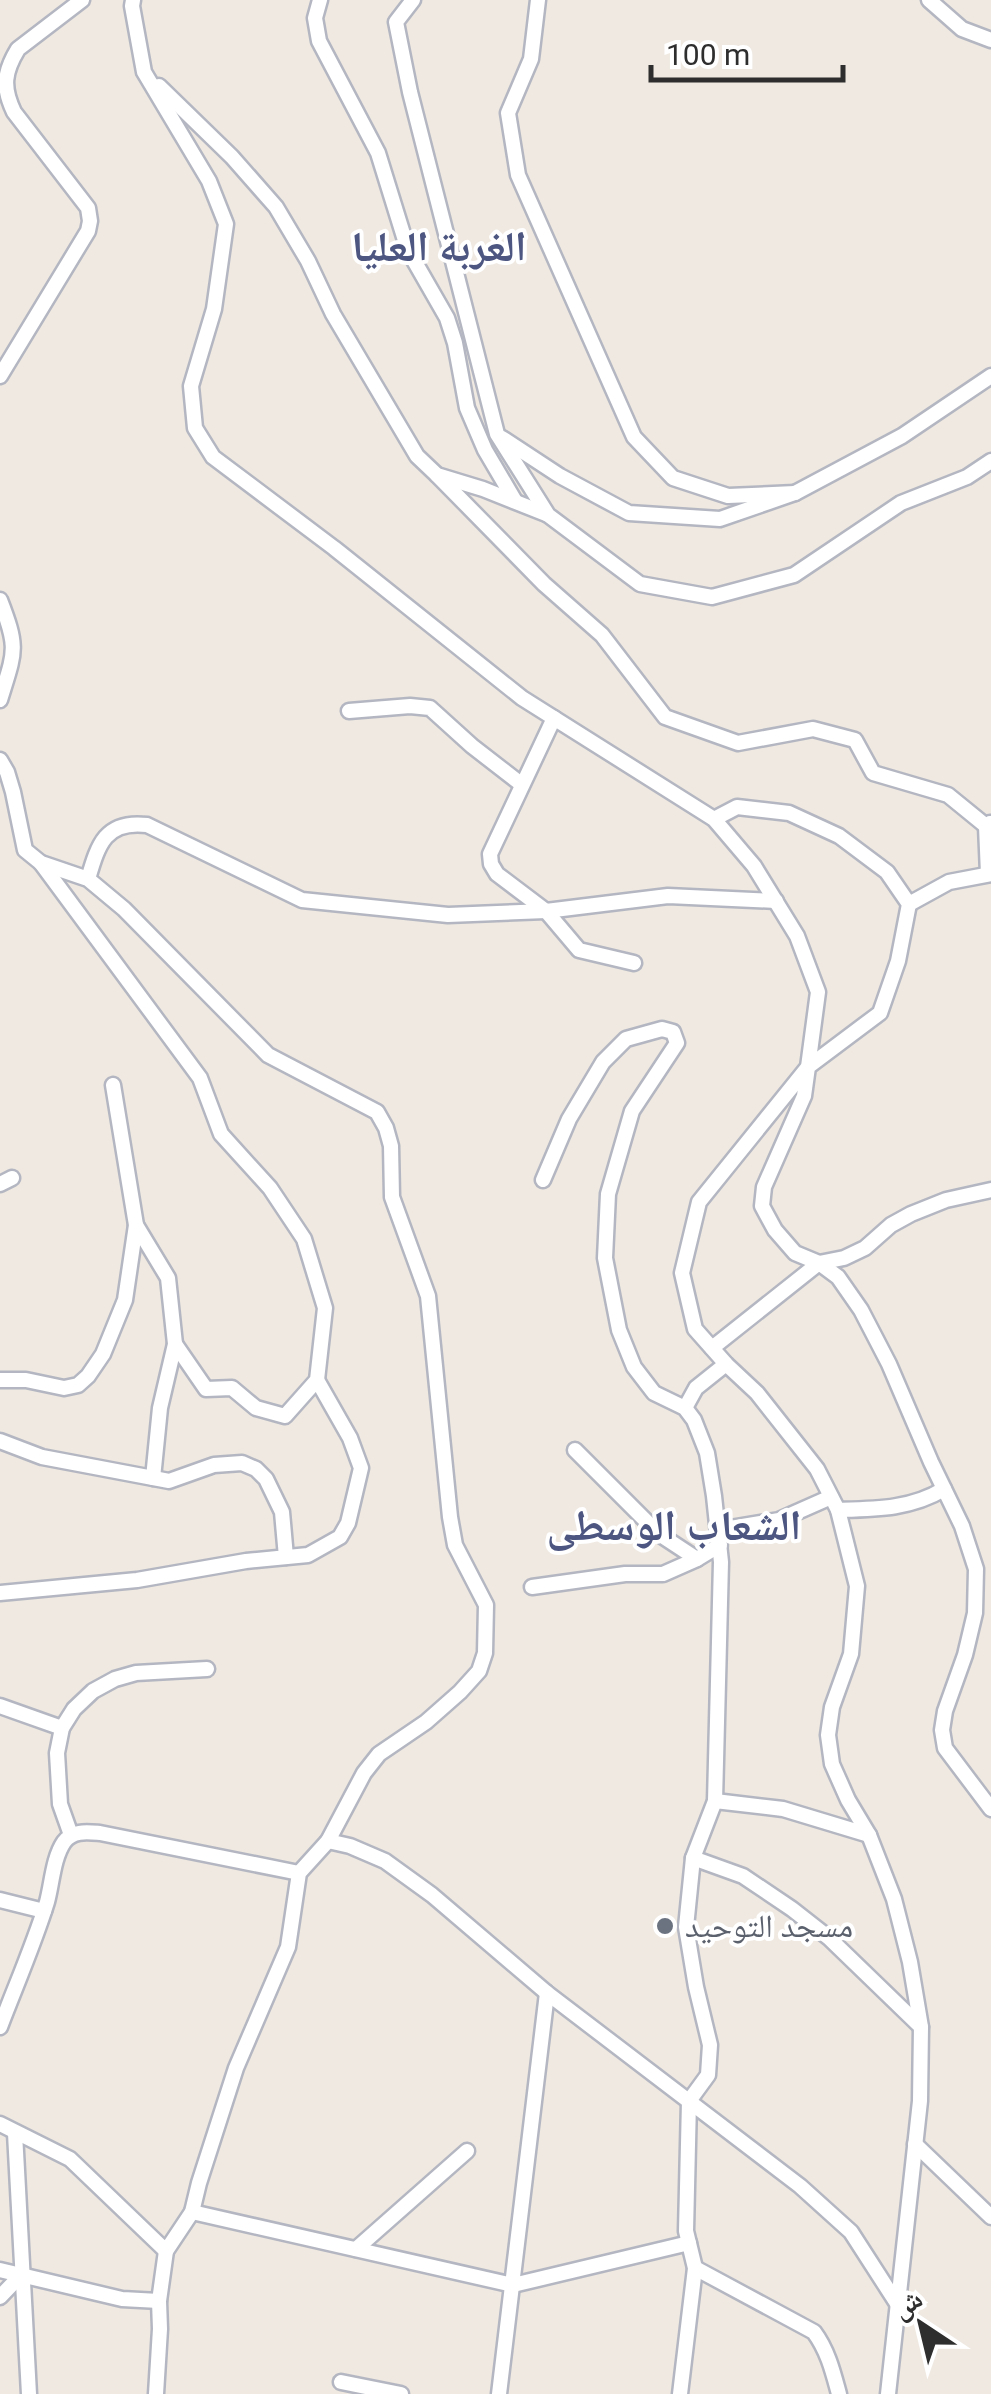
<svg xmlns="http://www.w3.org/2000/svg" width="991" height="2394" viewBox="0 0 991 2394" font-family="Roboto,'Noto Naskh Arabic',sans-serif">
<style>
.lines{fill:none;stroke-linecap:round;stroke-linejoin:round}
.street-casing{stroke:#b4b7c1;stroke-width:19}
.street{stroke:#fff;stroke-width:14}
.worship-dot{fill:#6b7280;stroke:#fff;stroke-width:4}
.labels{text-anchor:middle;dominant-baseline:central;stroke-width:8;stroke-linejoin:round;paint-order:stroke}
.worship-label{font-size:32px;fill:#5b616d;stroke:#fff;text-anchor:start}
.district-label{font-size:42px;font-weight:bold;fill:#4d5680;stroke:#fff}
</style>
<rect width="100%" height="100%" fill="#efe9e1"/>
<g class="lines">
<defs>
<g id="street">
<path d="M133,0L132,6L144,72L209,181L226,224L214,309L191,386L195,428L213,457L334,548L522,698L714,819L754,866L797,936L818,992L808,1067L699,1202L682,1273L695,1329L726,1364L757,1393L817,1469L838,1510L857,1586L851,1654L832,1707L828,1735L832,1764L848,1800L869,1835L894,1899L910,1962L921,2027L920,2101L888,2394"/>
<path d="M320,0L315,18L319,41L378,153L408,250L447,318L455,343L467,408L485,450L515,501"/>
<path d="M413,0L396,22L410,92L497,434L548,515L640,584L712,597L794,575L901,503L967,477L991,461"/>
<path d="M538,0L531,59L508,113L518,175L634,437L673,478L728,496L795,493"/>
<path d="M929,0L962,29L991,40"/>
<path d="M159,86L232,157L276,207L308,261L333,314L417,456L437,475L483,489L546,514"/>
<path d="M0,376L88,231L90,221L88,208L14,112C2,87 4,72 18,49L82,0"/>
<path d="M502,438L560,476L629,513L720,519L795,493L902,436L991,376"/>
<path d="M437,475L544,584L602,635L665,717L738,743L813,729L855,740L873,773L948,795L986,826"/>
<path d="M0,600C19,649 15,651 0,700"/>
<path d="M349,711L410,706L430,708L472,746L521,784"/>
<path d="M554,718L490,854L491,864L497,874L546,911L579,950L634,963"/>
<path d="M0,760L7,772L13,792L25,850L41,863L88,879L124,909L268,1055L377,1112L386,1128L391,1146L392,1197L428,1296L450,1517L455,1545L486,1605L485,1653L479,1671L460,1692L426,1722L379,1754L364,1773L328,1841L299,1873L288,1947L236,2068L199,2183L192,2212L166,2251L159,2301L160,2329L156,2394"/>
<path d="M714,819L737,807L789,813L839,836L887,872L909,904L898,961L880,1013L808,1067L804,1096L764,1187L762,1206L775,1230L795,1253L819,1263L838,1277L861,1310L889,1364L931,1462L962,1526L976,1569L975,1613L965,1655L945,1711L942,1730L945,1748L991,1809"/>
<path d="M41,863L200,1078L221,1134L270,1188L304,1239L325,1308L317,1380L285,1416L256,1408L232,1388L206,1389L175,1344"/>
<path d="M988,874L986,826L990,823"/>
<path d="M88,879C98,845 105,820 147,825L302,900L448,915L546,911L668,896L776,901"/>
<path d="M909,904L949,882L991,874"/>
<path d="M113,1085L136,1225L168,1278L175,1344L160,1408L153,1478"/>
<path d="M543,1180L569,1119L603,1062L626,1039L662,1029L673,1032L677,1043L632,1111L608,1194L605,1258L619,1330L634,1367L654,1393L685,1408L694,1420L707,1453L714,1496L721,1562L715,1801L693,1858L686,1927L696,1987L710,2045L708,2075L689,2101L686,2231L695,2268L680,2394"/>
<path d="M0,1184L12,1178"/>
<path d="M712,1348L819,1263L844,1258L865,1248L891,1225L911,1214L946,1200L991,1190"/>
<path d="M0,1380H26L64,1388L78,1385L88,1376L103,1354L125,1300L136,1225"/>
<path d="M685,1408L696,1388L726,1364"/>
<path d="M0,1441L42,1457L169,1481L214,1465L242,1463L256,1469L266,1479L282,1512L286,1557"/>
<path d="M575,1450L659,1534L697,1559"/>
<path d="M838,1510C876,1509 911,1509 944,1489"/>
<path d="M718,1530L779,1520L831,1497"/>
<path d="M532,1587L625,1574H663L697,1559L720,1545"/>
<path d="M0,1593L137,1580L246,1561L308,1555L340,1537L348,1523L361,1468L350,1438L317,1380"/>
<path d="M0,1706L62,1728"/>
<path d="M715,1801L783,1809L869,1835"/>
<path d="M71,1835L60,1804L57,1753L62,1728L74,1709L93,1691L115,1679L136,1673L207,1669"/>
<path d="M328,1841L350,1846L385,1861L432,1895L547,1993L800,2186L851,2232L898,2305"/>
<path d="M693,1858L743,1876L792,1909L829,1938L921,2027"/>
<path d="M0,1900L44,1911"/>
<path d="M0,2027C16,1985 34,1944 47,1902C52,1884 53,1858 64,1842C73,1830 87,1832 100,1833L299,1873"/>
<path d="M0,2124L70,2159L166,2251"/>
<path d="M15,2133L29,2394"/>
<path d="M915,2144L991,2217"/>
<path d="M192,2212L513,2285L689,2243"/>
<path d="M356,2249L467,2151"/>
<path d="M695,2268L814,2332C828,2351 833,2372 839,2394"/>
<path d="M0,2270L122,2299L159,2301"/>
<path d="M0,2297L21,2275"/>
<path d="M341,2382L401,2394"/>
<path d="M499,2394L547,1993"/>
</g>
</defs>
<use href="#street" class="street-casing"/>
<use href="#street" class="street"/>
</g>
<circle class="worship-dot" cx="665" cy="1926" r="10"/>
<g class="labels">
<g class="worship-label">
<text x="685" y="1926">مسجد التوحيد</text>
</g>
<g class="district-label">
<text x="439" y="246">الغربة العليا</text>
<text x="674" y="1525">الشعاب الوسطى</text>
</g>
</g>
<g transform="translate(921 2324) rotate(325)" stroke="#ffffff" stroke-width="8" paint-order="stroke">
<path d="M0-8L18 38L0 25L-18 38Z" fill="#2e2e2e"/>
<text y="-15" font-size="28" font-weight="bold" text-anchor="middle" fill="#2e2e2e">ش</text>
</g>
<path d="M651 65v15h192v-15" fill="none" stroke="#2e2e2e" stroke-width="5"/>
<text x="666" y="65" font-size="30" fill="#2e2e2e" stroke="#ffffff" stroke-width="8" paint-order="stroke">100 m</text>
</svg>
